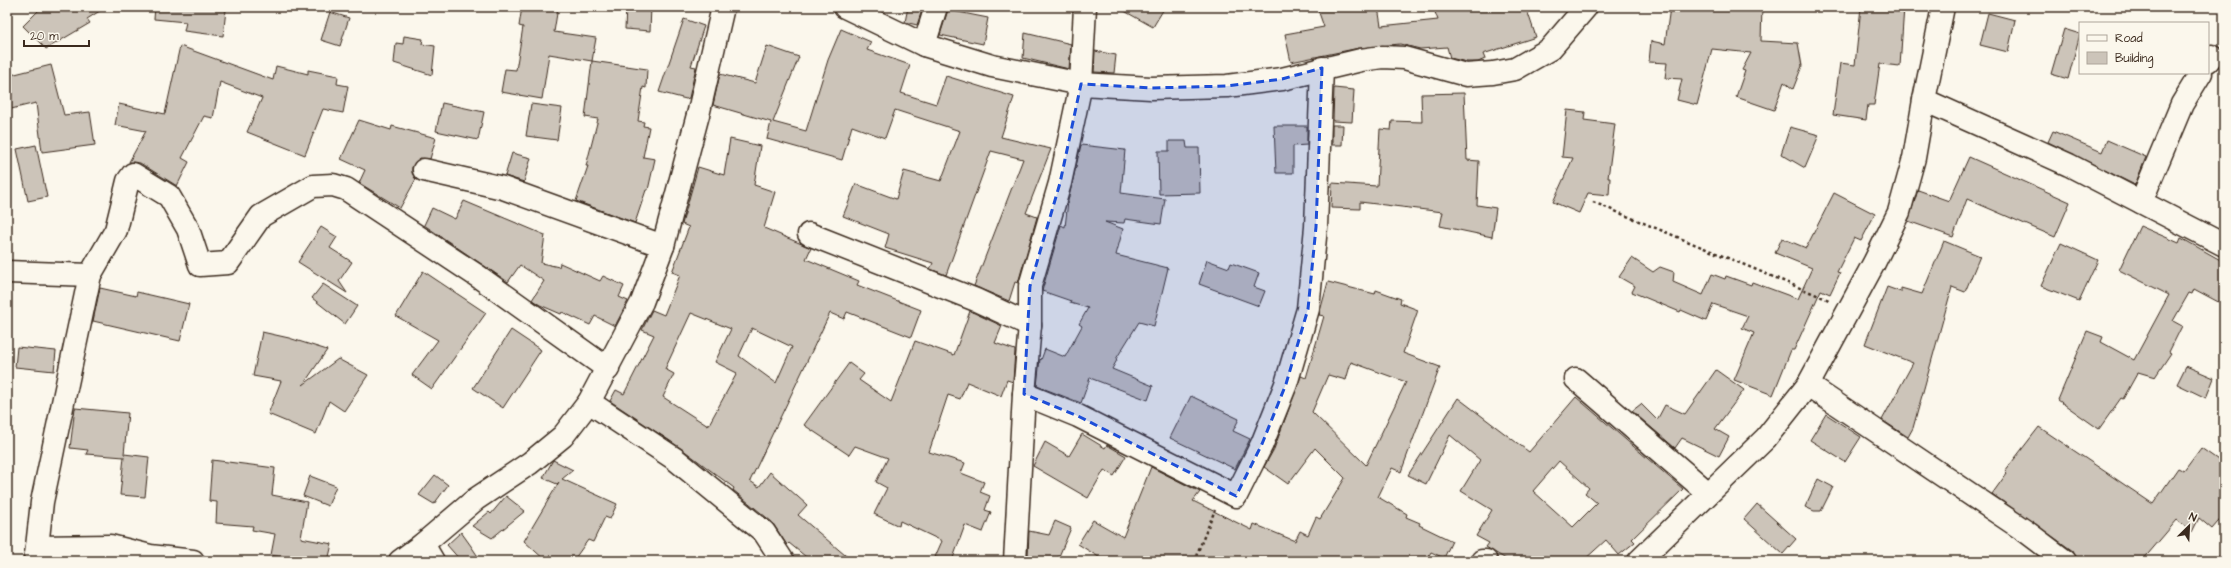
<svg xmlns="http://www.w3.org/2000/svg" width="2231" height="568" viewBox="0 0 2231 568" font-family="'Architects Daughter',sans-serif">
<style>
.building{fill:#ccc4b9;stroke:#3b2a1e;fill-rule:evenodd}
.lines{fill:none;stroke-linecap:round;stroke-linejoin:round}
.street-casing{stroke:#3b2a1e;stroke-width:25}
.path{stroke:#3b2a1e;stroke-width:2.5;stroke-dasharray:3 3;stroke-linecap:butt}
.street{stroke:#fbf7ec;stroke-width:22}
.marked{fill:#1d4ed8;fill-opacity:0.2;stroke:#1d4ed8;stroke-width:3;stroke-dasharray:8 5;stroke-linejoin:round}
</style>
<rect width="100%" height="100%" fill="#fbf7ec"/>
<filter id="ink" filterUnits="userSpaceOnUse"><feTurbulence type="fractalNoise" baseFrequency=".025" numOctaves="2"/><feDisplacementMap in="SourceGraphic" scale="8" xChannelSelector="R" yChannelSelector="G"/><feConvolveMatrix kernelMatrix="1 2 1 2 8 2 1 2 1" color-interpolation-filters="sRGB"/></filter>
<g filter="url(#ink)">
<g class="building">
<path d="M42,7H106L87,19L90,23L46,49L23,26Z"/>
<path d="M155,7H206L226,10L223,36L184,31L186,22L154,19Z"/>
<path d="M522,7H558L554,32L596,38L592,61L549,54L542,99L501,92L505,69L516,70L523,27L519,26Z"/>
<path d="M626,7H651L650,31L625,29Z"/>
<path d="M908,7H923L917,25L905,22Z"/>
<path d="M1117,7H1165L1153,27Z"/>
<path d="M1317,7H1378L1381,26L1438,20L1433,7H1526L1536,37L1483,54L1485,59L1478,62H1467L1450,58L1447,47L1420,49L1400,44L1359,48L1291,62L1285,34L1324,27Z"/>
<path d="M1670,7H1762L1761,41L1798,43L1802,66L1793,89L1784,82L1774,110L1736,97L1745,71L1742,70L1751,53L1712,49L1697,105L1677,100L1682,79L1665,78L1667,63L1649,62L1651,41L1665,44Z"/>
<path d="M1861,7H1904L1900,66L1880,64L1874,105H1868L1866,120L1833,115L1840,63L1855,65Z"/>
<path d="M948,10L988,18L983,44L940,35Z"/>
<path d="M330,12L349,18L340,46L321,40Z"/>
<path d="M1988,13L2015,20L2008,52L1980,45Z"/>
<path d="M684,19L704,26L691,66L696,67L689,98L686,99L659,92Z"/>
<path d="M841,29L871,42L867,50L910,65L901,93L936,104L946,76L1014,97L1001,137L1051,149L1026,213L1037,217L1018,283L1015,282L1009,301L974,286L1023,159L991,151L946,275L930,269L933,263L885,248L889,234L843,216L856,184L896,199L904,171L941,181L960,131L895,110L885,138L852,126L842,160L767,139L771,122L713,105L720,74L755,83L767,46L799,57L773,122L806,131L828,60Z"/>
<path d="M2064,29L2080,34L2068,79L2051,74Z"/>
<path d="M1025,33L1071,44L1069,69L1023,58Z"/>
<path d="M404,36L423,39L422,44L435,46L432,75L394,63L396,43L403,44Z"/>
<path d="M180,46L273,80L276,66L308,74V70L338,76L337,84L348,86L343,113L323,109L305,155L247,132L262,98L220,82L213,118L204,116L182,158L189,162L177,186L140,163L129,162L146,131L115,125L119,104L165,114Z"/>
<path d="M1095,51L1116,55L1114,73L1094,72Z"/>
<path d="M592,61L647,69L646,88L643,87L638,121L644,122L643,126L649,127L643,157L655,159L648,190H646L635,223L576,201L588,166H586L598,119L585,117Z"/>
<path d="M51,65L64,115L90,112L95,145L42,152L36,103L7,110V76Z"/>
<path d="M1334,88L1354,90L1352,122L1333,121Z"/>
<path d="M1464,93L1467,160L1479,161L1477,205L1496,208L1492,237L1440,226L1443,212L1360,202V209L1331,208L1332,183L1377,186L1380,129L1391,130L1392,121L1422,122L1421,94Z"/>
<path d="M442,103L484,112L478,140L436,131Z"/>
<path d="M531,104L562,108L557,140L526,136Z"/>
<path d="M1567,110L1585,112L1584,120L1615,124L1608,178H1610L1609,195L1588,193L1579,213L1553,202L1573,158L1562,157Z"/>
<path d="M359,120L391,130L392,126L436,138L430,159L420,158L412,167V173L416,179L400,208L359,183L365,170L341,159Z"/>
<path d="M1332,125H1343L1342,145H1332Z"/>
<path d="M1274,126H1307V145L1293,146V173H1276Z"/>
<path d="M1790,127L1819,135L1805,168L1781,154Z"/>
<path d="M2053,131L2102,152L2107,140L2146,157L2135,185L2048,142Z"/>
<path d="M730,139L760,146L754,185L775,192L764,228L811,248L806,259L859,281L857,285L921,310L911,337L847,312L844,319L830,313L750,481L759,487L770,472L807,505L798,515L852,561H811L789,543L787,545L772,522L733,490L734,488L682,449L610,401L616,390L624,394L654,335L642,330L652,310L664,315L680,275L672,272L689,227L682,224L698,167L724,175ZM691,313L731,329L715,362L737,373L708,426L663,397L674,374L665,369ZM752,328L792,347L776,383L739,356Z"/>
<path d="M1169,141H1186L1187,148H1199L1200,193L1159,194L1158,151H1169Z"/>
<path d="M36,145L47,197L28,201L17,149Z"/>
<path d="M1081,145L1125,150L1121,193L1165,199L1161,224L1125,219L1124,223L1105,222L1123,229L1116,255L1168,268L1154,326L1139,322L1116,359L1117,360L1112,369L1153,386L1148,400L1090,378L1081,403L1037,386L1040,359L1041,360L1045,349L1065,357L1082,326L1079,324L1088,308L1070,303L1071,301L1042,291L1061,225L1065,227L1068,201Z"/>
<path d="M512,153L531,158L524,182L505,176Z"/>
<path d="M1969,157L2070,202L2055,237L1967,199L1953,237L1908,221L1918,190L1949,201Z"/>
<path d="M1834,193L1875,214L1861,241L1854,238L1837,272L1840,273L1830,294L1821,290L1794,350H1791L1773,395L1734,380L1754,333L1742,328L1748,316L1713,304L1706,321L1681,310L1680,312L1632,292L1635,286L1619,277L1632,258L1653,272L1660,267L1674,272L1673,282L1703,295L1712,274L1725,279L1726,276L1751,285L1752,282L1798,299L1812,268L1775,253L1782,238L1806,248Z"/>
<path d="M464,201L545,235L541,263L559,267L560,263L600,281L603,276L624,286L619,297L628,301L615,326L595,316L590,325L562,312L561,314L540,305L532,300L544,281L520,265L508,282L424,225L432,208L455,219Z"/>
<path d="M2140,226L2179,243L2181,238L2224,262V305L2194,289L2192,294L2189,293L2173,321L2182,326L2169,352L2171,353L2155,377L2138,372L2123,399L2121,398L2099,429L2058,400L2087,331L2103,337L2101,342L2134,360L2169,295L2119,270Z"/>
<path d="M321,227L337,237L330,248L352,262L339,281L347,293L298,262Z"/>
<path d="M1944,241L1980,256L1965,292L1952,287L1913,428L1908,437L1882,420L1913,363L1865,344L1887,287L1901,292V288L1922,294Z"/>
<path d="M2061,243L2098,260L2079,301L2041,286Z"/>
<path d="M1207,260L1229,268L1231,263L1259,273L1254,287L1265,291L1259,306L1199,284Z"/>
<path d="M423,271L486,313L432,389L412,375L438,340L396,316Z"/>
<path d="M1328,282L1375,294L1376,290L1401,299L1400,303L1418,310L1403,353L1440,367L1401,472L1392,468L1378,497L1407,514L1406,517L1420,523L1419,525L1452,541L1444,558L1431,552L1426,561H1105L1078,544L1093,520L1123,537L1151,467L1200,492L1193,501L1252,530L1254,524L1295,541L1300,531L1308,535L1316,517L1320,519L1345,478L1315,448L1288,484L1264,467L1274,449L1301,376L1306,378L1324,316L1319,315ZM1351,362L1406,382L1366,465L1312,412L1328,375L1346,380Z"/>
<path d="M323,284L357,306L345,324L312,298Z"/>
<path d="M100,288L136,296L137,292L189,304L180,341L93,321Z"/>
<path d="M970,311L1002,326L995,343L1015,350L1013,382L1007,380L1001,396L967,382L960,399L948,395L929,452L965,463L961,473L984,482L980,492L990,496L985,510L991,512L983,532L965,525L952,561H946L935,557L942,541L900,521L899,526L874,514L887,488L876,482L888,458L855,446L849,455L804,425L849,363L864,374L859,380L891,402L915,341L954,355Z"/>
<path d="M511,330L541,350L503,408L473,388Z"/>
<path d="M262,332L289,338L327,350L303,385L338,359L368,375L344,411L329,401L316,434L268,414L281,381L253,376Z"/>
<path d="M17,347L56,351L54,371L15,367Z"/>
<path d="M2186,366L2214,378L2206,398L2177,384Z"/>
<path d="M1716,370L1744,390L1715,429L1729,437L1719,456L1682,438L1675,448L1632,411L1641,404L1657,420L1665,405L1685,414Z"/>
<path d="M1191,396L1239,419L1233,431L1250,439L1235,469L1170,438Z"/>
<path d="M1576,397L1683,489L1632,539L1635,542L1619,555L1606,540L1583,561H1509L1486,547L1489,543L1476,536L1492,510L1461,491L1480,460L1450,435L1426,484L1408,475L1458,398L1529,452ZM1559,461L1589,488L1585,493L1597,503L1573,527L1533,491Z"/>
<path d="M75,408L128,413L124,454L149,457L145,497L120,495L124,457L86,454L88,450L70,448Z"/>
<path d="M1826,414L1861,437L1845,462L1810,440Z"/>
<path d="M2039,427L2153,504L2178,468L2184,471L2201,448L2224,464V515L2212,529L2199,518L2192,532L2177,520L2142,561H2077L2073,551L1992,494L2007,473L2005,471Z"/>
<path d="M1082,434L1105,448L1107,445L1126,456L1114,476L1104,470L1088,498L1033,466L1045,442L1069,456Z"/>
<path d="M212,460L275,468L272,495L307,502L301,538L332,544L328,561H303L271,555L275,534L252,530L253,526L216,523L217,502L209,501Z"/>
<path d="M553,460L573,470L562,479L617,504L610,519L605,517L593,542L588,540L573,561H546L524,541L559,482L557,484L543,478Z"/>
<path d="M435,475L448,485L434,504L419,495Z"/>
<path d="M310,476L336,486L328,506L303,496Z"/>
<path d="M1818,479L1833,487L1821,511H1814L1805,507Z"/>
<path d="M506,496L525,511L492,538L472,526L489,512L491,514Z"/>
<path d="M1757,504L1796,539L1783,554L1744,519Z"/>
<path d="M1055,521L1071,528L1057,561H1040L1028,558L1029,531L1049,535Z"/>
<path d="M461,532L471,546L481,561H461L447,545Z"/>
</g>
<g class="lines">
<defs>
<g id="street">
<path d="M845,7L924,45L992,66L1081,84L1151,88L1227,86L1282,79L1361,60L1382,57L1404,58L1466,75L1493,73L1515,69L1550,49L1586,7"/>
<path d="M1943,7L1924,100L2069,165L2224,245"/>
<path d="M924,45L936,7"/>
<path d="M2208,61L2212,56"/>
<path d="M424,170L503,188L663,246"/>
<path d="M2141,202L2182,104L2201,73"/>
<path d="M809,234L976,300L1030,325"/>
<path d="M7,272L90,275"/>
<path d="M1576,379L1708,493"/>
<path d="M1808,385L2028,533L2065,561"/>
<path d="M1024,394L1078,416L1236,496L1262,444L1286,384L1308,309L1316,227L1322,68"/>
<path d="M589,402L675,459L764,532L783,561"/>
<path d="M423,544L433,561"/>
<path d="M37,547L42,502L90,275L116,230L128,181L133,174L169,196L188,229L200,265L228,263L261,216L313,186L333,185L346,189L479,277L608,369"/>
<path d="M35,561L37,547L110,546L150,556L193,561"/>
<path d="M400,561L423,544L476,499L530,463L563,436L589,402L642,302L663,246L699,111L723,7"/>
<path d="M1015,561L1024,394L1030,325V286L1060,183L1081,84L1085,7"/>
<path d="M1482,561H1486"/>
<path d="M1639,561L1766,438L1808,385L1874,263L1899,212L1914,158L1924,100"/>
</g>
</defs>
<use href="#street" class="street-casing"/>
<g class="path">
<path d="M1593,202L1829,300"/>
<path d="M1194,561L1215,510"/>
</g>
<use href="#street" class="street"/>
</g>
</g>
<path class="marked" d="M1322,68L1316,227L1308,309L1286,384L1262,444L1236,496L1078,416L1024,394L1030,286L1060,183L1081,84L1151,88L1227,86L1282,79Z"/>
<rect width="2231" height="568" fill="none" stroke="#fbf7ec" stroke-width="24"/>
<rect x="12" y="12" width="2207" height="544" fill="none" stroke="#3b2a1e" stroke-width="1.5" filter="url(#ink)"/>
<rect x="2079" y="22" width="130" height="52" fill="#fbf7ec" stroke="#aea59a"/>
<rect x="2087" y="35" width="20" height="6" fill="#fbf7ec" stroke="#aea59a"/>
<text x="2115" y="42" font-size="12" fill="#3b2a1e">Road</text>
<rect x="2087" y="52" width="20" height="12" fill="#ccc4b9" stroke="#aea59a"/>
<text x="2115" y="62" font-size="12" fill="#3b2a1e">Building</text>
<g transform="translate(2189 526) rotate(24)" stroke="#fbf7ec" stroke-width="3" paint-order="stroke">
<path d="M0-3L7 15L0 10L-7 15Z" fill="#3b2a1e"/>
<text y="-6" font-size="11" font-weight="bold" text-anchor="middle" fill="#3b2a1e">N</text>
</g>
<path d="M24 40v6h65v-6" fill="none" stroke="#3b2a1e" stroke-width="2"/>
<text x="30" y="40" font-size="12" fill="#3b2a1e" stroke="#fbf7ec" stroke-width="3" paint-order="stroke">20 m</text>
</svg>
